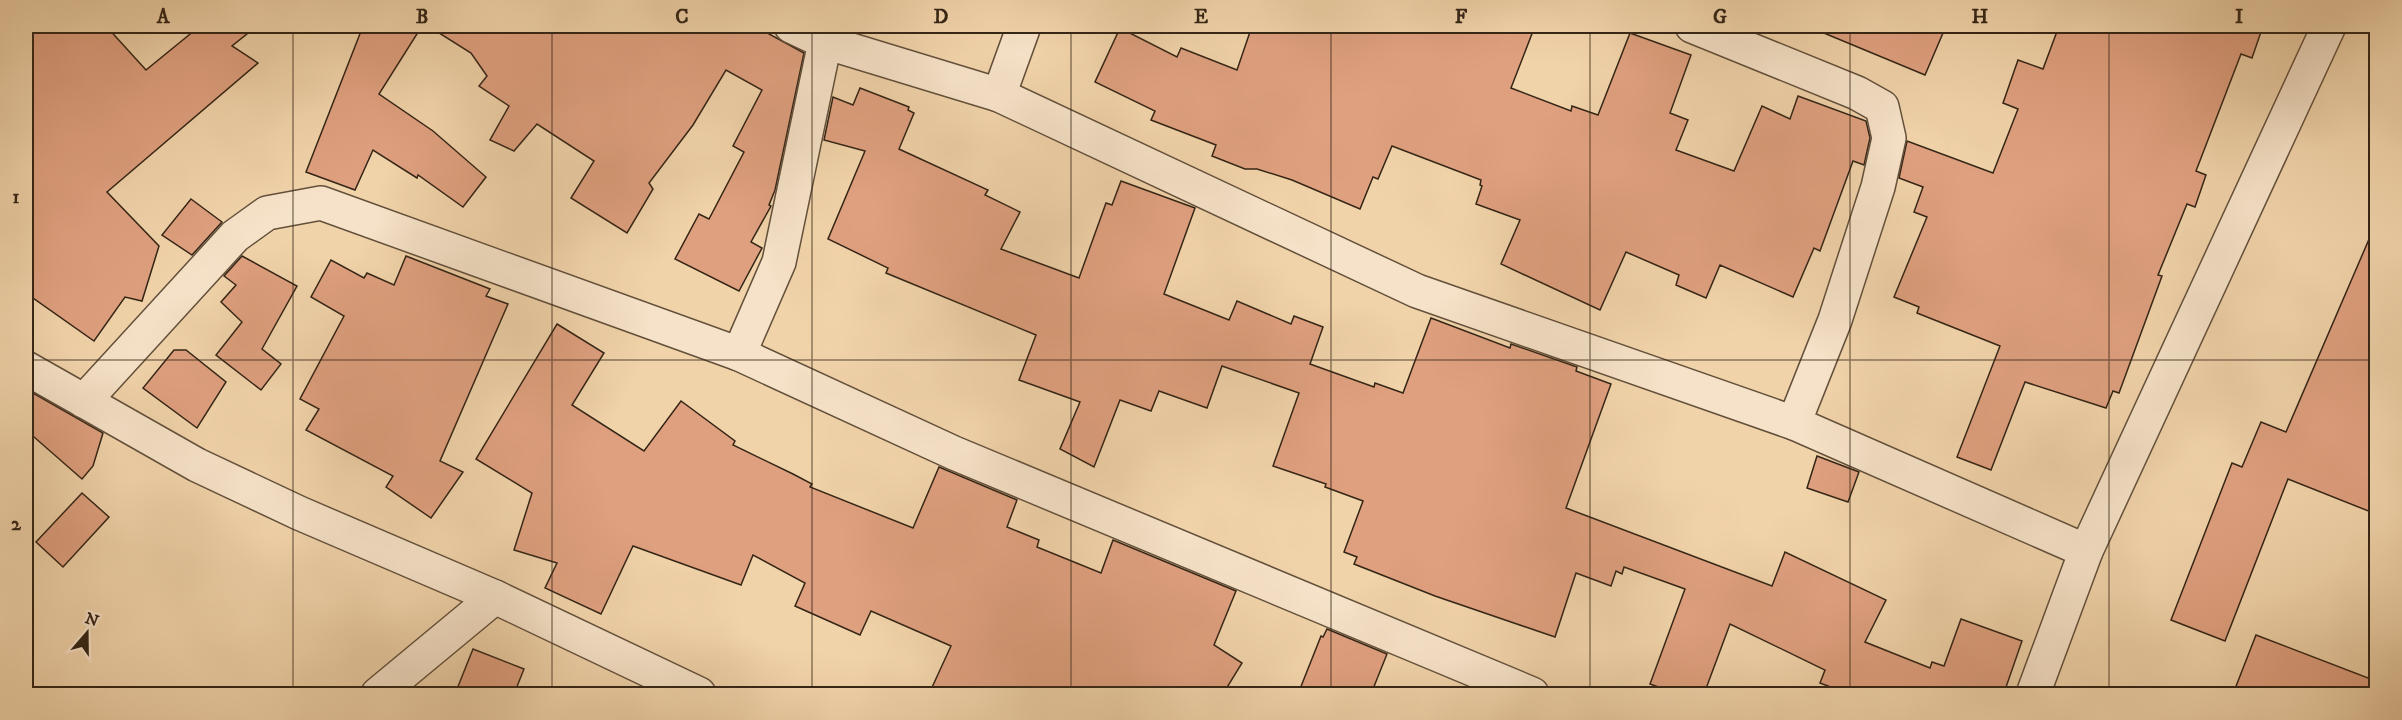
<svg xmlns="http://www.w3.org/2000/svg" width="2402" height="720" viewBox="0 0 2402 720" font-family="'IM FELL DW Pica',serif">
<style>
.building{fill:#dfa07f;stroke:#342516;stroke-width:1.5}
.lines{fill:none;stroke-linecap:round;stroke-linejoin:round}
.minor-casing{stroke:#63503b;stroke-width:36}
.minor{stroke:#f6e2c8;stroke-width:33}
.grid{fill:none;stroke:#342516;stroke-width:1.5;stroke-opacity:0.55}
.neatline{fill:none;stroke:#342516;stroke-width:2}
.grid-label{font-size:20px;text-anchor:middle;font-weight:bold;fill:#342516}
</style>
<rect width="100%" height="100%" fill="#f1d3aa"/>
<filter id="stains"><feTurbulence type="fractalNoise" baseFrequency=".00333" numOctaves="4"/><feColorMatrix values="0 0 0 0 .2 0 0 0 0 .09 0 0 0 0 .02 0 0 0 .5 -.17"/></filter>
<radialGradient id="worn" r=".72"><stop offset=".6" stop-color="#630" stop-opacity="0"/><stop offset="1" stop-color="#630" stop-opacity=".3"/></radialGradient>
<g class="building">
<path d="M26,26H106L146,70L200,26H257L232,46L258,63L107,192L159,246L142,301L125,297L94,341L26,293Z"/>
<path d="M363,26H422L379,94L433,131L486,177L463,207L418,175L417,178L373,150L355,190L306,172Z"/>
<path d="M428,26H773L769,34L804,53L775,190L769,205L771,206L751,242L762,248L739,291L675,259L699,214L709,219L744,152L733,146L762,90L726,70L693,125L649,183L653,189L627,233L571,198L594,161L537,124L514,151L490,140L509,106L479,86L487,76L471,53Z"/>
<path d="M1252,26H1535L1511,88L1571,111L1572,106L1598,115L1630,33L1691,55L1670,113L1688,120L1676,150L1734,171L1762,106L1790,119L1798,96L1866,121L1870,138L1864,165L1853,161L1820,251L1814,248L1793,297L1720,265L1706,298L1676,285L1679,275L1626,252L1600,310L1501,264L1520,220L1476,204L1482,186L1480,185L1481,180L1392,146L1378,179L1373,177L1360,209L1292,180L1257,169H1245L1212,156L1216,145L1151,120L1155,111L1095,82L1120,28L1177,57L1181,48L1237,70Z"/>
<path d="M1807,26H1946L1925,75Z"/>
<path d="M2059,26H2263L2252,58L2241,54L2196,171L2206,175L2195,207L2187,204L2158,275L2162,276L2119,393L2113,391L2106,408L2025,382L1991,470L1957,457L2000,346L1917,313L1919,307L1894,297L1927,217L1914,212L1923,187L1899,178L1907,141L1993,173L2018,109L2003,103L2018,60L2043,69Z"/>
<path d="M860,88L909,107L908,110L914,113L899,149L988,190L985,195L1020,212L1001,249L1079,278L1106,203L1112,205L1121,181L1195,208L1164,294L1229,320L1237,301L1291,324L1294,316L1323,327L1310,364L1374,387L1375,383L1403,393L1431,318L1510,348L1511,344L1577,367L1576,371L1611,384L1566,508L1772,586L1785,552L1886,600L1865,642L1930,668L1932,662L1944,666L1961,619L2022,641L2005,690L2011,692V694H1849L1820,683L1825,670L1730,624L1704,694H1678L1650,684L1685,589L1624,567L1622,574L1616,571L1611,586L1576,573L1555,637L1435,596L1354,564L1357,557L1344,552L1363,501L1325,487L1326,484L1273,466L1299,393L1222,366L1207,408L1159,391L1151,411L1120,400L1094,467L1060,449L1080,402L1019,380L1036,335L886,273L888,268L828,239L865,151L824,140L833,97L853,105Z"/>
<path d="M191,199L222,222L192,255L162,235Z"/>
<path d="M2376,223V514L2288,479L2225,641L2171,620L2232,463L2242,467L2261,422L2286,432Z"/>
<path d="M242,256L297,286L262,349L281,364L261,390L216,355L242,322L221,302L236,285L224,276Z"/>
<path d="M406,256L490,289L486,296L508,304L440,461L463,472L431,518L386,487L393,476L306,430L319,409L300,399L344,316L311,297L331,260L364,278L367,273L394,285Z"/>
<path d="M557,324L604,353L572,405L644,451L681,401L735,441L733,445L793,474L812,484L810,487L913,528L939,467L1017,500L1007,527L1039,540L1037,547L1101,573L1113,540L1236,591L1214,645L1242,663L1223,694H929L951,646L871,611L860,635L795,606L805,583L753,555L741,585L633,546L601,614L545,588L557,563L514,550L532,493L476,459Z"/>
<path d="M174,350H186L226,382L197,428L143,388Z"/>
<path d="M26,389L103,433L93,466L82,479L26,430Z"/>
<path d="M1817,456L1859,472L1848,502L1807,488Z"/>
<path d="M82,493L109,517L63,567L36,542Z"/>
<path d="M1327,629L1387,654L1371,694H1298L1321,636L1323,637Z"/>
<path d="M2256,635L2376,681V694H2233Z"/>
<path d="M473,649L524,669L514,694H455Z"/>
</g>
<g class="lines">
<defs>
<g id="minor">
<path d="M791,26L825,42L999,95L1417,291L1794,423L2086,551"/>
<path d="M1692,26L1857,93L1882,107L1889,138L1878,187L1835,320L1794,423"/>
<path d="M999,95L1024,26"/>
<path d="M739,354L779,262L825,42L834,26"/>
<path d="M26,368L197,465L299,513L495,597L699,694"/>
<path d="M84,401L235,236L267,213L321,203L739,354L954,453L1532,694"/>
<path d="M378,694L495,597"/>
<path d="M2033,694L2086,551L2329,26"/>
</g>
</defs>
<use href="#minor" class="minor-casing"/>
<use href="#minor" class="minor"/>
</g>
<path class="grid" d="M293,26V694M552,26V694M812,26V694M1071,26V694M1331,26V694M1590,26V694M1850,26V694M2109,26V694M26,360H2376"/>
<rect width="2402" height="720" fill="none" stroke="#f1d3aa" stroke-width="66"/>
<g transform="translate(87 633) rotate(20)" stroke="#f6e2c8" stroke-width="4.5" paint-order="stroke">
<path d="M0-4.5L10 22L0 15L-10 22Z" fill="#342516"/>
<text y="-9" font-size="16" font-weight="bold" text-anchor="middle" fill="#342516">N</text>
</g>
<rect x="33" y="33" width="2336" height="654" class="neatline"/>
<g class="grid-label">
<text x="163" y="23">A</text>
<text x="422" y="23">B</text>
<text x="682" y="23">C</text>
<text x="941" y="23">D</text>
<text x="1201" y="23">E</text>
<text x="1461" y="23">F</text>
<text x="1720" y="23">G</text>
<text x="1980" y="23">H</text>
<text x="2239" y="23">I</text>
<text x="16" y="203">1</text>
<text x="16" y="530">2</text>
</g>
<rect width="100%" height="100%" filter="url(#stains)"/>
<rect width="100%" height="100%" fill="url(#worn)"/>
</svg>
